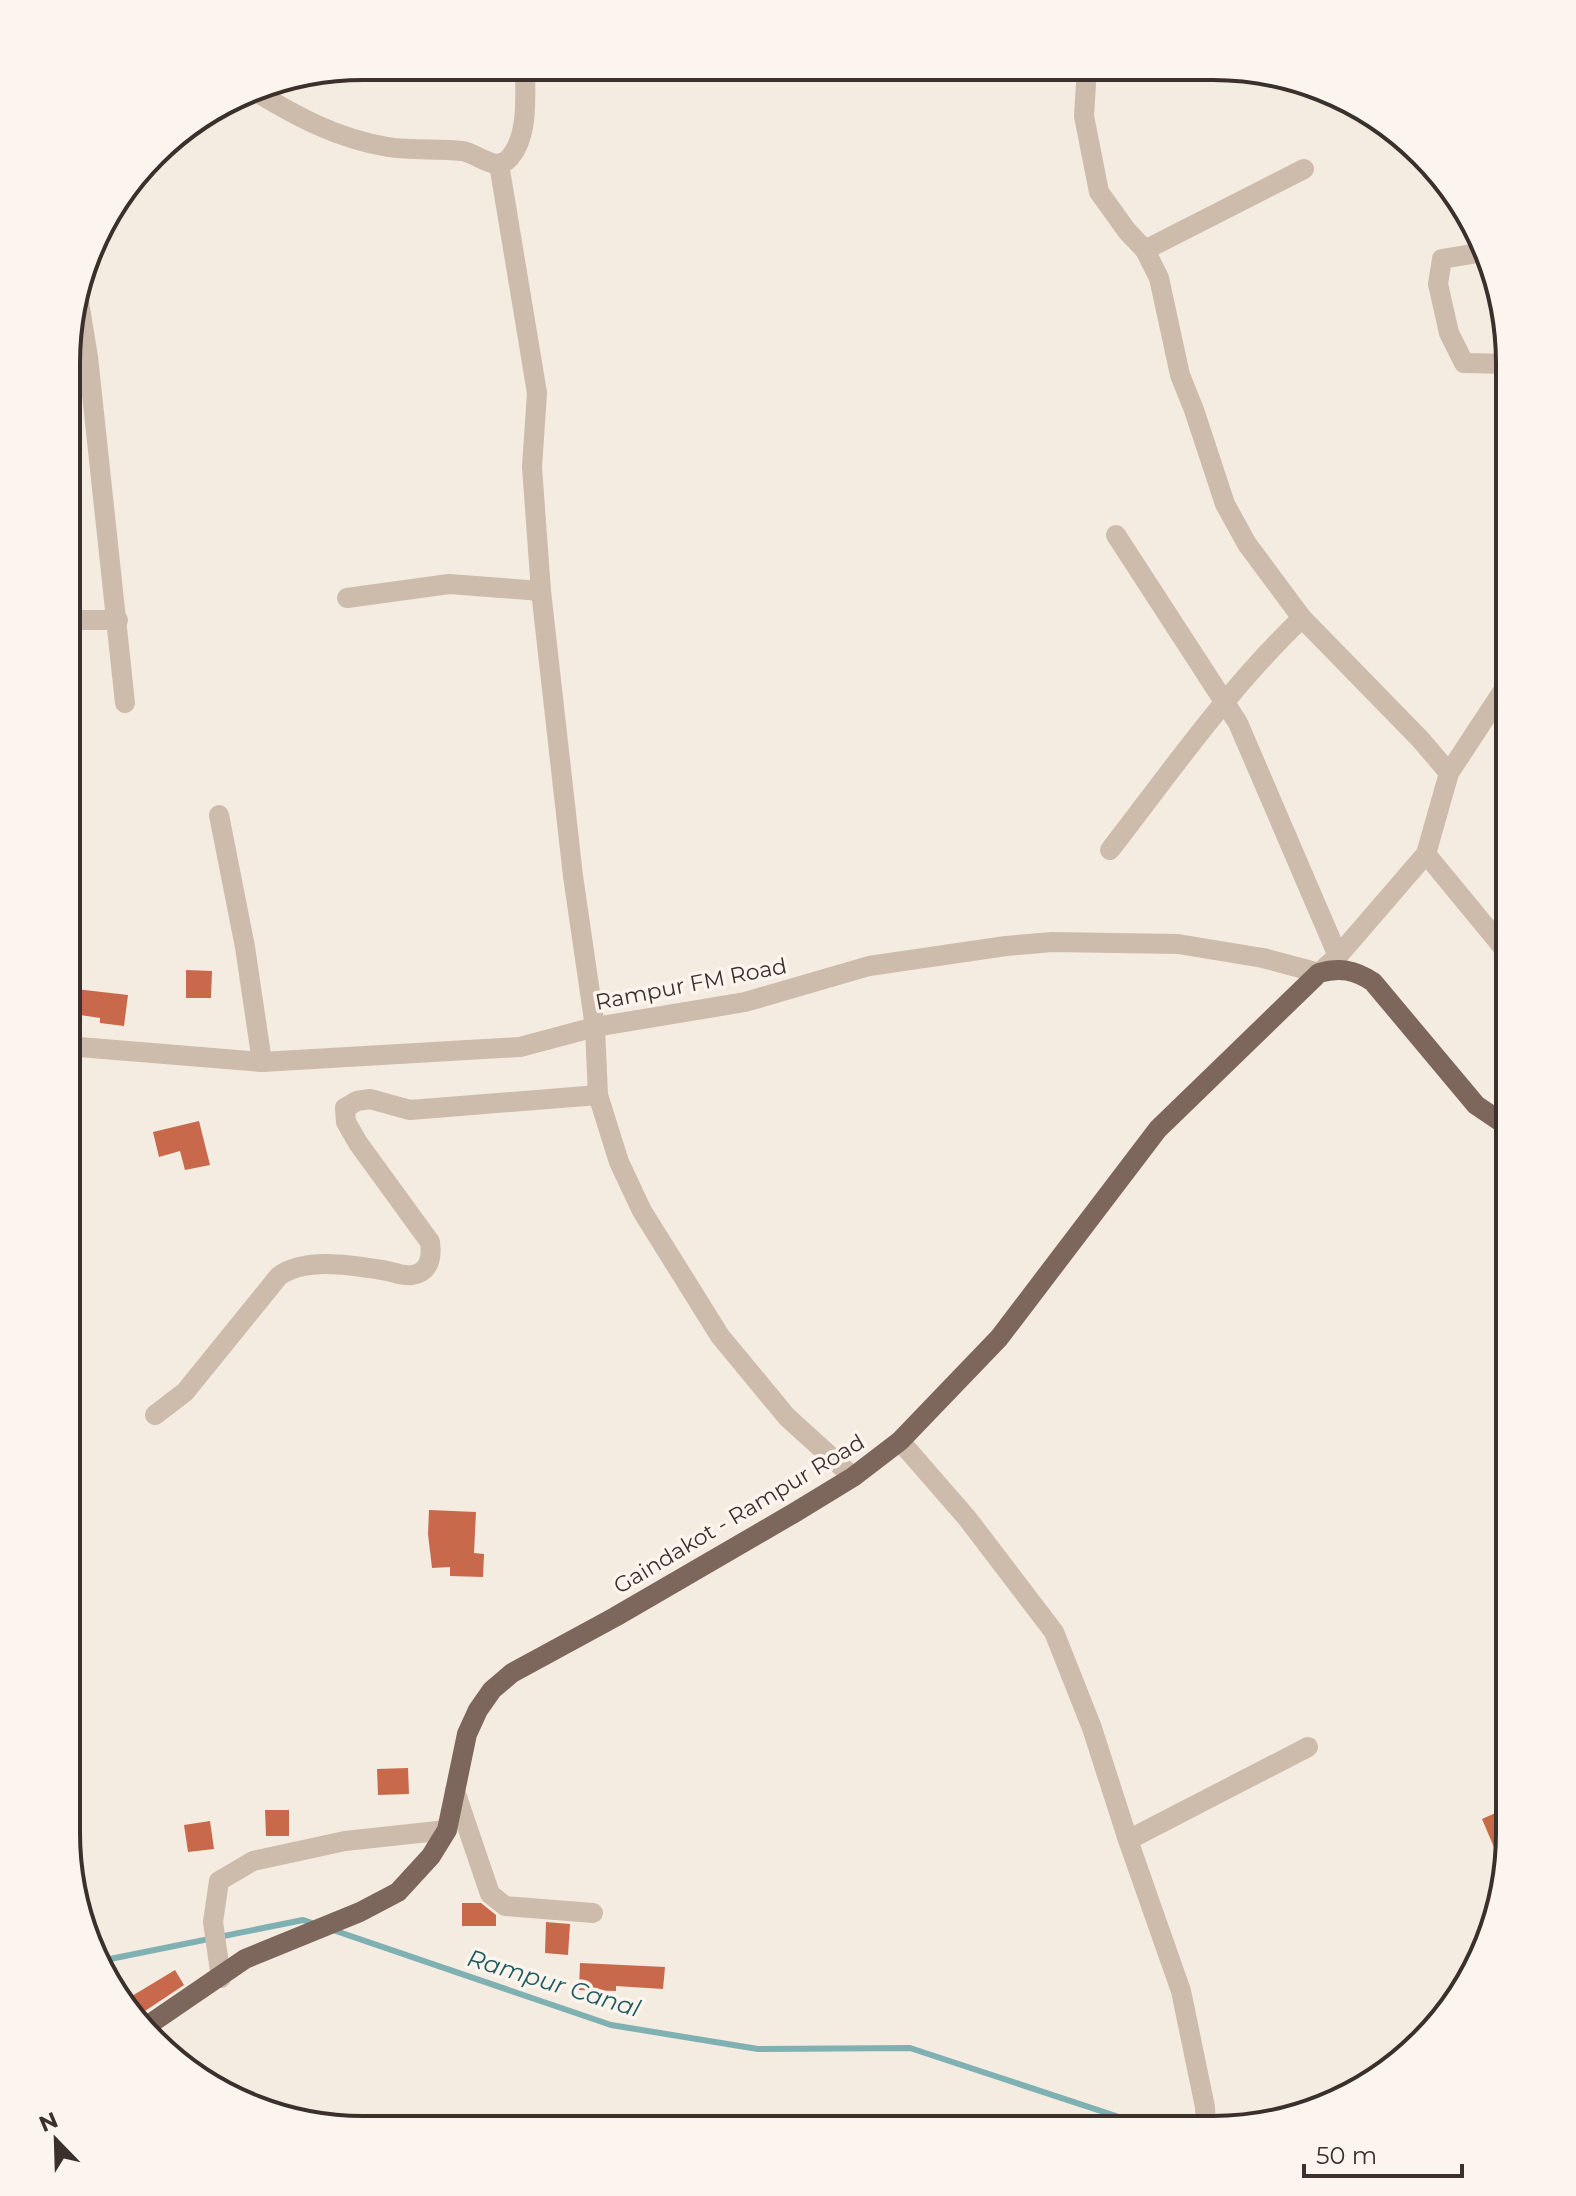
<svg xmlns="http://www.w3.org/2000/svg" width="1576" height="2196" viewBox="0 0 1576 2196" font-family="Montserrat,sans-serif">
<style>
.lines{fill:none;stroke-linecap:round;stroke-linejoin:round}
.stream{stroke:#7fb0b2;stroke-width:6}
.building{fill:#c8694b}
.minor{stroke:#cdbbac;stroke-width:20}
.major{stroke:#7d675c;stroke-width:20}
.labels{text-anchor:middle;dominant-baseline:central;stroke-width:7;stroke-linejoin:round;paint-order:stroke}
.street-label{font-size:22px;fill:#3b302b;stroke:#fbf5ee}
.water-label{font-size:24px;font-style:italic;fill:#1f5a5e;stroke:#fbf5ee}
.rim{fill:none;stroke:#3b302b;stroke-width:4}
</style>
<rect width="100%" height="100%" fill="#f4ebe1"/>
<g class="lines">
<g class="stream">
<path d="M333,1930L611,2025L758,2049L910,2048L1119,2117L1146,2130"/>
<path d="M94,1953L110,1959L303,1920L315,1924"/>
</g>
</g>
<g class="building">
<path d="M186,970L212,971L211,998H186Z"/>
<path d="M67,988L128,995L124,1026L100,1023V1018L67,1013Z"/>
<path d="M199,1121L210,1165L185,1170L180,1151L159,1157L153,1132Z"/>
<path d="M429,1510L476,1512L474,1553L484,1554L483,1577L450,1576V1567L432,1568L428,1534Z"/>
<path d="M408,1768L409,1794L378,1795L377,1769Z"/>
<path d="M1509,1807V1853L1505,1873L1482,1819Z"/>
<path d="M265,1810H289V1836H266Z"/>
<path d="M210,1821L214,1849L188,1852L184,1825Z"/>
<path d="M462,1903H481L496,1915V1926H462Z"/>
<path d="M546,1922L570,1924L568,1955L545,1953Z"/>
<path d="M580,1963L665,1967L663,1989L616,1986V1991L579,1990Z"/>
<path d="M175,1970L184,1985L133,2019L122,2002Z"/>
</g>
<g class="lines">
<g class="minor">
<path d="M1087,68L1084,116L1099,192L1127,231L1145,250L1159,278L1180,375L1194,410L1225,504L1247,544L1302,618L1421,740L1449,773"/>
<path d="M253,90C295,116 338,139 388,147C412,151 438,148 462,151C478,153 497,175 511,156C529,134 525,93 525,66"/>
<path d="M499,164L537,393L532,467L541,591L573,876L595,1027L598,1095L619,1162L642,1211L720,1336L787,1417L853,1477"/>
<path d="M1145,250L1304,169"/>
<path d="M1484,252L1442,259L1438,284L1449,333L1464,363L1510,364"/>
<path d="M78,296L88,357L125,703"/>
<path d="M1116,535L1238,723L1338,956"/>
<path d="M347,598L449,584L541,591"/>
<path d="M68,620H118"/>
<path d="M219,815L245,947L262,1062"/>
<path d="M1110,850C1171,771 1229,688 1302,618"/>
<path d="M1426,854L1510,956"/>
<path d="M67,1046L262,1062L520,1047L595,1027L745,1002L869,966L1006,946L1052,942L1178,944L1263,958L1319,973L1338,956L1426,854L1449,773L1510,680"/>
<path d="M155,1415L185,1392L279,1276C305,1257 351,1265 382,1270C391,1271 403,1277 412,1275C430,1272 432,1257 430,1242L358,1143L346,1122L345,1108L357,1101L370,1099L410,1110L598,1095"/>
<path d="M900,1441L967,1518L1054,1632L1092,1728L1128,1840L1181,1991L1205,2107L1206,2130"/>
<path d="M455,1791L490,1894L505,1906L593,1913"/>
<path d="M1128,1840L1308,1747"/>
<path d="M221,1978L213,1922L219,1881L253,1861L345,1841L447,1830"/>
</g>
<path class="major" d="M141,2030L245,1959L360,1912L398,1892L431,1856L447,1830L467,1734L478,1710L492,1690L512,1673L615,1617L794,1513L853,1477L900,1441L999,1338L1158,1129L1319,973C1340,967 1355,970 1373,982L1476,1105L1510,1128"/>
</g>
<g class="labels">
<g class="street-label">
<text transform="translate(691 984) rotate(-11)">Rampur FM Road</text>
<text transform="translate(739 1514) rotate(-31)">Gaindakot - Rampur Road</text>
</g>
<g class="water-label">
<text transform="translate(554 1983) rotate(17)">Rampur Canal</text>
</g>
</g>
<path d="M0 0H1576V2196H0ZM363 80H1213A283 283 0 0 1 1496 363V1833A283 283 0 0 1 1213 2116H363A283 283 0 0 1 80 1833V363A283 283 0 0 1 363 80Z" fill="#fbf5ee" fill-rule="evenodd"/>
<path class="rim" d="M363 80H1213A283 283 0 0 1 1496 363V1833A283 283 0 0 1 1213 2116H363A283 283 0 0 1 80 1833V363A283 283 0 0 1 363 80Z"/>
<g transform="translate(56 2140) rotate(337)" stroke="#fbf5ee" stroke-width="6" paint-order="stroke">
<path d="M0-6L14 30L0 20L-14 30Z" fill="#3b302b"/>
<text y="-12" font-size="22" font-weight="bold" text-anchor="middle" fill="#3b302b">N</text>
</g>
<path d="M1304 2164v12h158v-12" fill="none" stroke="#3b302b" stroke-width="4"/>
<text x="1316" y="2164" font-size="24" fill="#3b302b" stroke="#fbf5ee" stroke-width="6" paint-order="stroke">50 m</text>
</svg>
